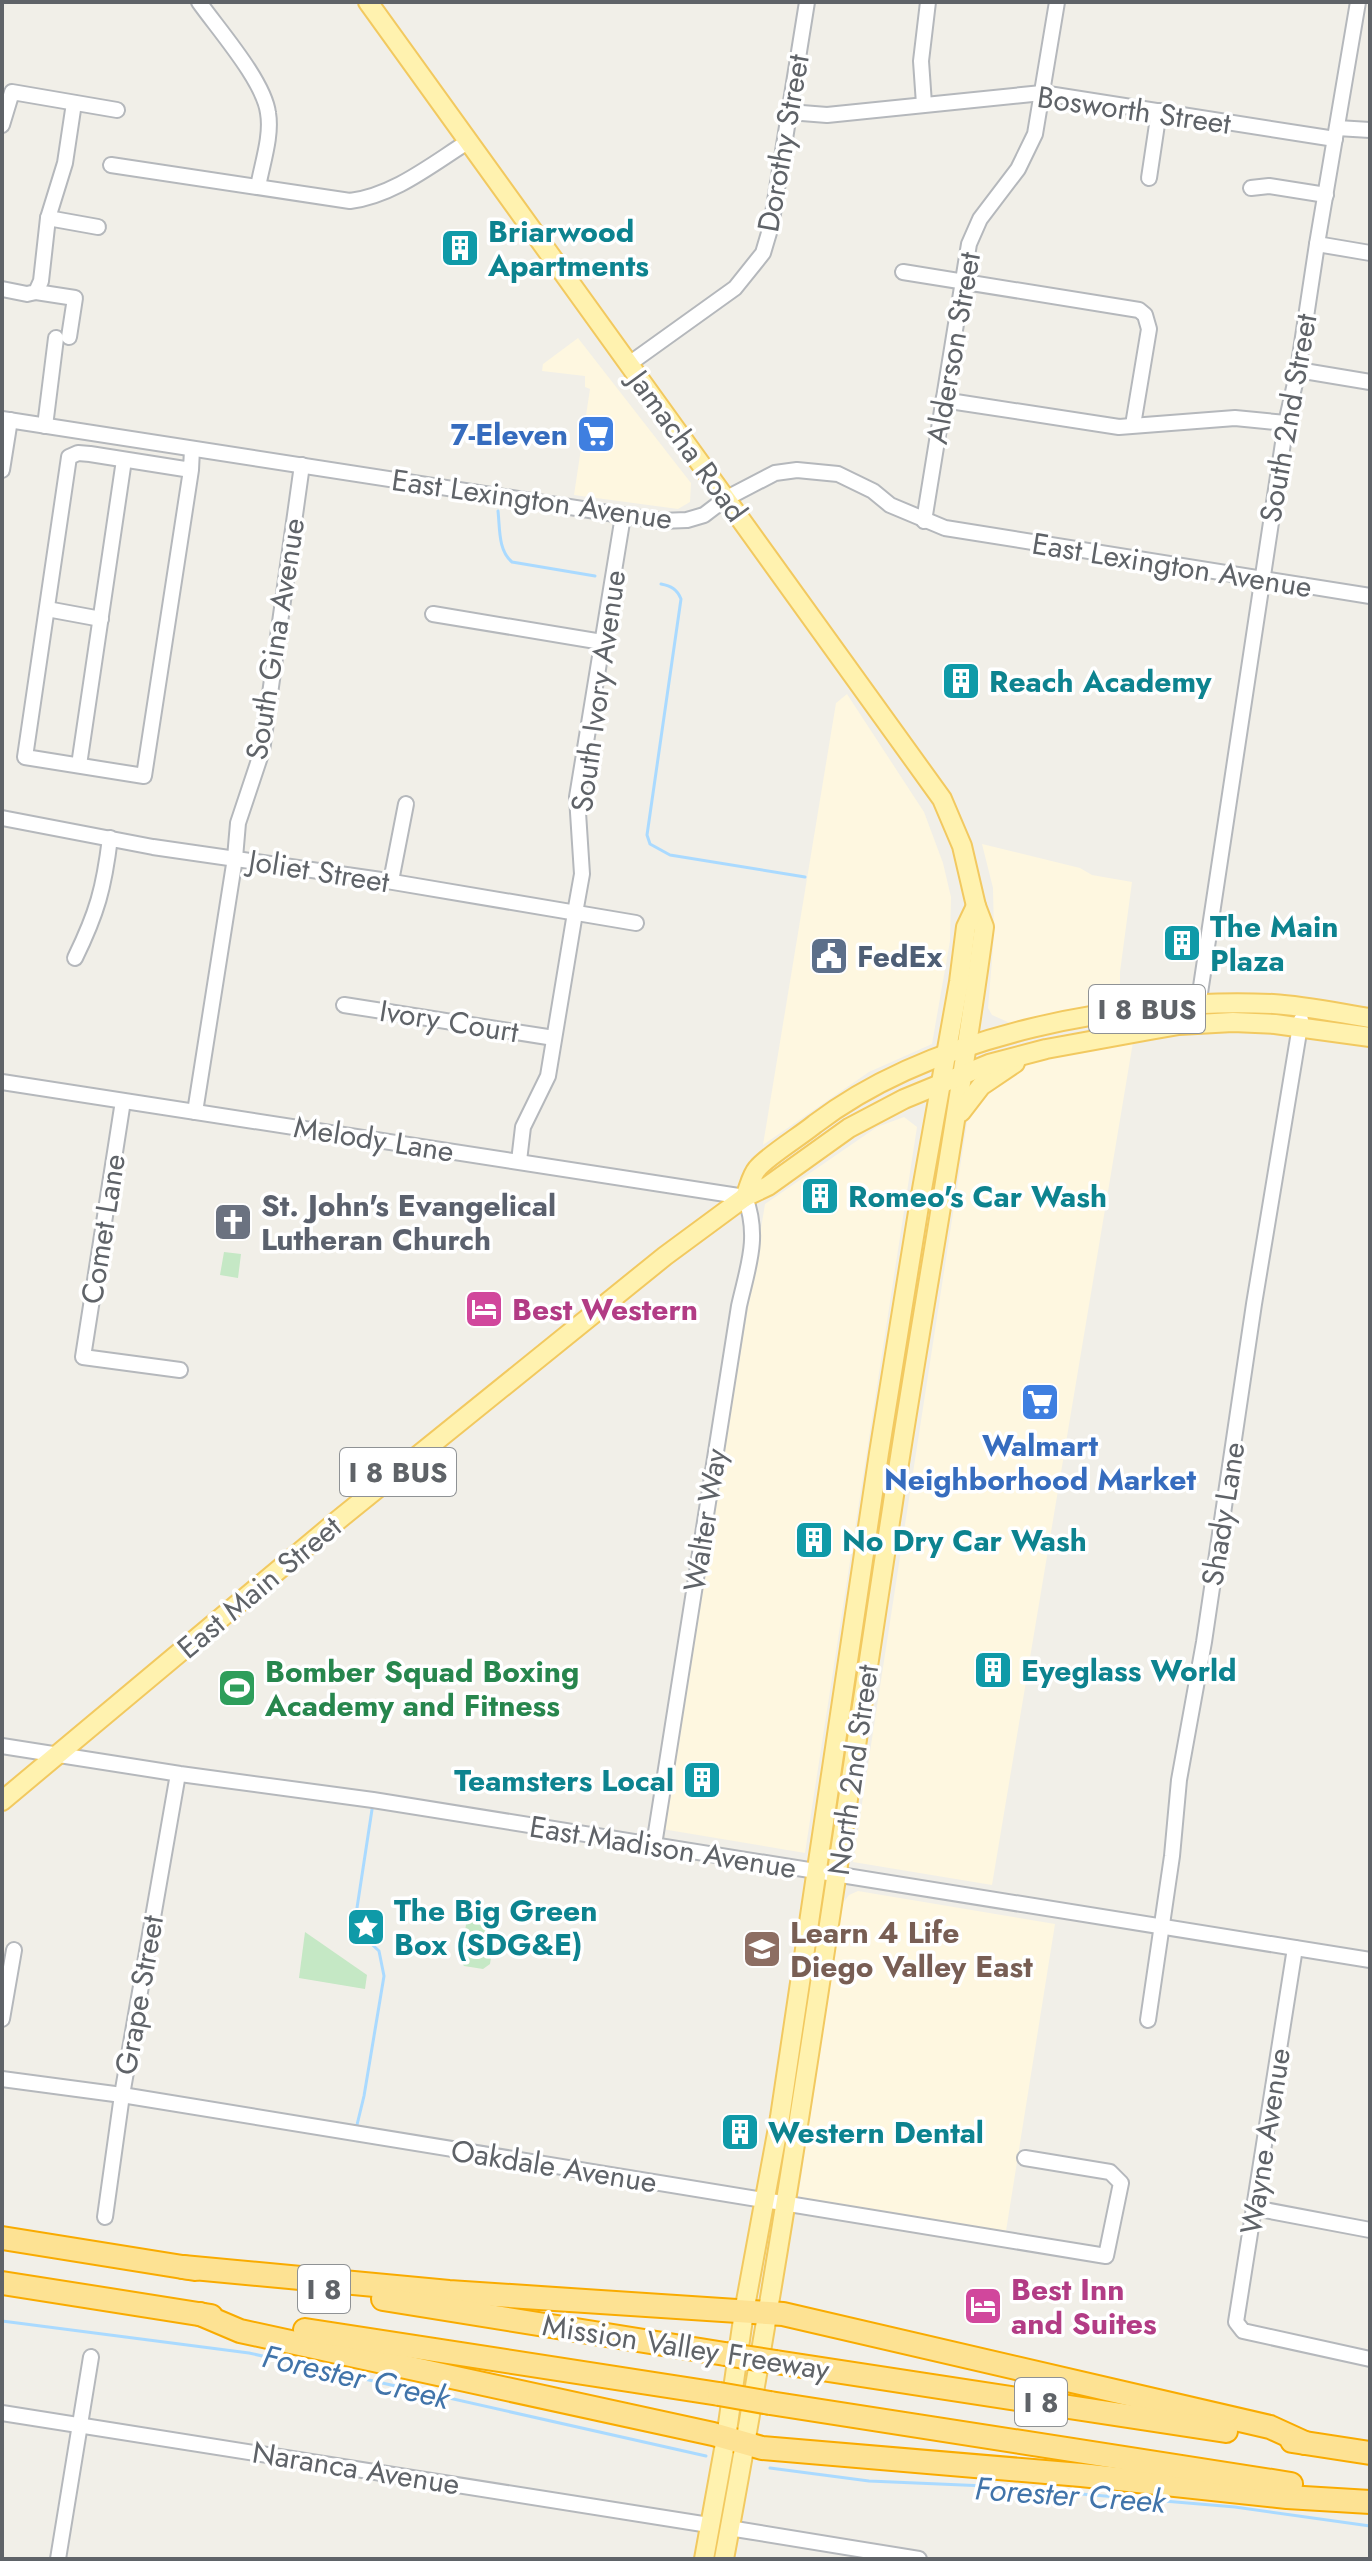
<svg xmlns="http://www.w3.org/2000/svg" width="1372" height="2561" viewBox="0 0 1372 2561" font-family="Jost,sans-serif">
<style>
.commercial{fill:#fef7e0}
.park{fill:#c5e8c5}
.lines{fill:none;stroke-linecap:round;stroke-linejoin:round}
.stream{stroke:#aadaff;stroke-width:3}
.minor-casing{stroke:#b5b8bc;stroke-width:18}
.major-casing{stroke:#f2c960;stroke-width:22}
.highway-casing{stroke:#f9ab00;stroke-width:26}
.minor{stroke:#fff;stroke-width:14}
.major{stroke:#fff2af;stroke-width:18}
.highway{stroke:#fde293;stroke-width:22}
.highway-bridge-casing{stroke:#f9ab00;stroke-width:26;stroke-linecap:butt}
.highway-bridge{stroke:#fde293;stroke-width:22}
.labels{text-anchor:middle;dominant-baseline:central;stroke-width:7;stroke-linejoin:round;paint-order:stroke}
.shield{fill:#fff;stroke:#8f9295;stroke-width:2}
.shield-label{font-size:28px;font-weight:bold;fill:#5f6368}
.street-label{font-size:30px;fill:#5f6368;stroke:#fff}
.culture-label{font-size:30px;font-weight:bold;fill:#0d838f;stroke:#fff;text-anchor:start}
.shop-label{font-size:30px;font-weight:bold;fill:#366cbe;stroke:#fff;text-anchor:end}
.service-label{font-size:30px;font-weight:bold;fill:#4e5e75;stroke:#fff;text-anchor:start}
.worship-label{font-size:30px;font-weight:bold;fill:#5b616d;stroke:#fff;text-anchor:start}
.hotel-label{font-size:30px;font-weight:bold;fill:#b23c85;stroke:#fff;text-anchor:start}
.leisure-label{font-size:30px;font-weight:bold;fill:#27864d;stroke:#fff;text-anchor:start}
.education-label{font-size:30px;font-weight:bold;fill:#785e54;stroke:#fff;text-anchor:start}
.water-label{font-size:32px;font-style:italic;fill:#4174aa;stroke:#fff}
</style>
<rect width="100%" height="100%" fill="#f1efe8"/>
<g class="commercial">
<path d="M578,338L691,483L690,502L678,509L574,495L590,389L585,387V376L542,371L543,364Z"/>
<path d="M847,694L924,812L943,863L951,897L950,941L932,1044L869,1072L763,1145L836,703Z"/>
<path d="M982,844L1080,868L1092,875L1132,882L1120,972V999L1010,1023L992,1015L988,1008L994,936L993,888Z"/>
<path d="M1133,1042L992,1885L853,1862L972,1090L1002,1067Z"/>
<path d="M904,1117L917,1127L805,1853L662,1829L765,1204L877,1127Z"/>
<path d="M858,1891L1055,1924L1006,2231L798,2198L842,1904L849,1895Z"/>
</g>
<g class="park">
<path d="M224,1252L241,1254L238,1278L220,1275Z"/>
<path d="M474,1908L493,1911L497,1917L490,1964L483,1969L464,1966L460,1960L468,1913Z"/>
<path d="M305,1932L367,1975L365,1989L299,1978Z"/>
</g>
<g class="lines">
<g class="stream">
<path d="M498,511C500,529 498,550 512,562L595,576"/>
<path d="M661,584C671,586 677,589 681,599L647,835L650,844L670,855L805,877"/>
<path d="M356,2129L364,2096L384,1976L379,1951L359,1932L355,1921L373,1803"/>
<path d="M2,2321L249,2353L706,2456"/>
<path d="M770,2468L869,2481L986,2486L1235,2507L1370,2526"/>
</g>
<defs>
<g id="minor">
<path d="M199,2C218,29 264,81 268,113C272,136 262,164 258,187"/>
<path d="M74,103L65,163L48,218L98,227"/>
<path d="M924,104L921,61L928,2"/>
<path d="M789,112L827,115L1042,93L1335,139"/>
<path d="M2,125L12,92L117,110"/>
<path d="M1337,128L1370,130"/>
<path d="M111,165L350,201C395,195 432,164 469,141"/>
<path d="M1149,178L1159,111"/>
<path d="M1251,188L1269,186L1326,195"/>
<path d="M1317,244L1370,253"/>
<path d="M903,272L1139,310L1145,315L1149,329L1133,425"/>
<path d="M2,289L27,294L36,292L41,281L48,218"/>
<path d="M36,292L75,298L69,337"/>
<path d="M629,364L735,288L763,253L771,226L807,2"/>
<path d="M1298,370L1370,382"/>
<path d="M943,400L1119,427L1235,418L1286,423"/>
<path d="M2,419L660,521L687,520L704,515L725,499L775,473L797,470L838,474L873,491L890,505L945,528L1370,596"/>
<path d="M45,426L56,338"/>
<path d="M2,470L10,420"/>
<path d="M191,470L90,454L78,453L69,457L25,757L144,776L191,470L192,449"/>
<path d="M924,521L969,244L980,219L1018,169L1035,134L1057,2"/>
<path d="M47,609L101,619"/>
<path d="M433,614L602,642"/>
<path d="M79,765L124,460"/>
<path d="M2,818L153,847L381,880L636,923"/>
<path d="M391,881L406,804"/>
<path d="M75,958C97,913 104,888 110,838"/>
<path d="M344,1005L554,1038"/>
<path d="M1197,1013L1286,423L1298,370L1317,244L1358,2"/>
<path d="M2,1082L745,1197C760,1237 748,1266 739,1306L654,1845"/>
<path d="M123,1101L83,1357L180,1370"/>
<path d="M195,1112L235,858L238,823L262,751L302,465"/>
<path d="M519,1161L523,1127L548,1076L575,913L582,874L577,797L623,516"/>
<path d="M2,1746L180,1774L373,1800L1370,1960"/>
<path d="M1295,1948L1236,2322L1243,2331L1370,2359"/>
<path d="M2,2019L14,1950"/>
<path d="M1148,2020L1172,1856L1179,1780L1204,1642L1254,1304L1301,1020"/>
<path d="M2,2079L122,2095L1106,2256L1121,2183L1110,2172L1025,2158"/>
<path d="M1254,2208L1370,2230"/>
<path d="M105,2217L122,2095L178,1774"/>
<path d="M2,2413L709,2525"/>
<path d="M729,2528L919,2559"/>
<path d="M58,2559L91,2357"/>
</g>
<g id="major">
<path d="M368,2L942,799L962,846L976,906L984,927C958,1122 921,1315 892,1509C838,1859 789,2211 724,2559"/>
<path d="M961,1112L981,1086L1015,1063"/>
<path d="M745,1197C749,1188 751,1176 757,1169C766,1157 802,1135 815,1124C933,1034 1127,997 1273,1004C1306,1006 1338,1013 1370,1018"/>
<path d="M2,1801L337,1521L665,1256L745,1197L768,1186L849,1128L904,1099L989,1064L1046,1049L1150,1030L1179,1025L1233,1022L1275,1024L1370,1037"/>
<path d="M704,2559L726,2438L744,2312L780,2117L879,1453L919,1206L959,982L966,927L976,906"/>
</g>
<g id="highway">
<path d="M2,2238L195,2269"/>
<path d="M183,2267L449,2292L783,2314L1270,2427L1305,2443"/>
<path d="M2,2283L211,2316"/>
<path d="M383,2299L725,2354"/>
<path d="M200,2314L240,2331L713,2434L762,2448L1081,2475L1287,2497L1370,2502"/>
<path d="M305,2330L719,2394"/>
<path d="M776,2362L1226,2431"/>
<path d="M770,2403L1291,2484"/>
<path d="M1292,2441L1370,2453"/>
</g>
</defs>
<use href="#minor" class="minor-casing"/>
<use href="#major" class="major-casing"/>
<use href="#highway" class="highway-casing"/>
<use href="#minor" class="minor"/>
<use href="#major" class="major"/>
<use href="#highway" class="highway"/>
<defs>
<g id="highway-bridge">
<path d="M725,2354L776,2362"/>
<path d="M719,2394L770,2403"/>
</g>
</defs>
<use href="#highway-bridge" class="highway-bridge-casing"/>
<use href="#highway-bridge" class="highway-bridge"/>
</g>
<defs>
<symbol id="building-square" viewBox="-11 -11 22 22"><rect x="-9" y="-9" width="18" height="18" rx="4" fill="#0f9aa8" stroke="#fff"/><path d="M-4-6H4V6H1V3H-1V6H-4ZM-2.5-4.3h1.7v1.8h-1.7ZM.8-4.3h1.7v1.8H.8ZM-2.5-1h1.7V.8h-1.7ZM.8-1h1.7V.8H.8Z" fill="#fff"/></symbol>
<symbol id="supermarket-square" viewBox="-11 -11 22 22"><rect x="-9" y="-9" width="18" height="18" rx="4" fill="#3f7fe0" stroke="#fff"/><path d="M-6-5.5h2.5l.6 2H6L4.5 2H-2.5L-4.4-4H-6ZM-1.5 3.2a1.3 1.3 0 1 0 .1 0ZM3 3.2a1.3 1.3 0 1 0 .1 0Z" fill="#fff"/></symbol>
<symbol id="civic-square" viewBox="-11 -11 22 22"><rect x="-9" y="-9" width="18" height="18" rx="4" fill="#5c6f8a" stroke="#fff"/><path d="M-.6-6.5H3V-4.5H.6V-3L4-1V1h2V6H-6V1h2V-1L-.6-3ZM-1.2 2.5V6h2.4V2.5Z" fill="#fff"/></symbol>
<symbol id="church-square" viewBox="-11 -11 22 22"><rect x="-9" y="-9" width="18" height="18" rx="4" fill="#6b7280" stroke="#fff"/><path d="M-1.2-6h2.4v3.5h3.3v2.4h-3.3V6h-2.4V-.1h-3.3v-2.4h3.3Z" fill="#fff"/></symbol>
<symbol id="hotel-square" viewBox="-11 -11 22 22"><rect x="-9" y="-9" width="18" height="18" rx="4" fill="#d1479c" stroke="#fff"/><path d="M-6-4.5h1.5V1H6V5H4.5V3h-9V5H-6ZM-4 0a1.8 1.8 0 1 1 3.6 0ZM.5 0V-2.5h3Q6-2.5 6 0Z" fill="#fff"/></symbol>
<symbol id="stadium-square" viewBox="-11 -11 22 22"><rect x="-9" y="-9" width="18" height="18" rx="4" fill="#2e9e5b" stroke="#fff"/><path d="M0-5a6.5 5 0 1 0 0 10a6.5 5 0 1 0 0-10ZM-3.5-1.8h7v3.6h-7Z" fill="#fff"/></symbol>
<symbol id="sight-square" viewBox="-11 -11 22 22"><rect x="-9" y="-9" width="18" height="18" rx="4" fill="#0f9aa8" stroke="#fff"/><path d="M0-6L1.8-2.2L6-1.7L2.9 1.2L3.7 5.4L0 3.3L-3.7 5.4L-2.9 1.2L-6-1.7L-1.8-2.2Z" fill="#fff"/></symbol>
<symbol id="school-square" viewBox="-11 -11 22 22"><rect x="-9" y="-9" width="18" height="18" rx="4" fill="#8d6e63" stroke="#fff"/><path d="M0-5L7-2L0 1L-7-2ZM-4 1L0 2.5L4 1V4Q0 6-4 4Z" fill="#fff"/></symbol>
</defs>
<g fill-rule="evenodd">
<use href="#building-square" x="438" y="226" width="44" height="44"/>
<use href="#supermarket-square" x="574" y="412" width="44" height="44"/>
<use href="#building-square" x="939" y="659" width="44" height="44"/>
<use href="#building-square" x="1160" y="921" width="44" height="44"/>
<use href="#civic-square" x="807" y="934" width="44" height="44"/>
<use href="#building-square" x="798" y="1174" width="44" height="44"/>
<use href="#church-square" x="211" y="1200" width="44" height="44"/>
<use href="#hotel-square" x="462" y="1287" width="44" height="44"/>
<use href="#supermarket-square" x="1018" y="1380" width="44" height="44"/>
<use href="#building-square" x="792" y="1518" width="44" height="44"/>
<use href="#building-square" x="971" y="1648" width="44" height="44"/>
<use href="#stadium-square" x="215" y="1666" width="44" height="44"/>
<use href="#building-square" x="680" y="1758" width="44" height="44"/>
<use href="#sight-square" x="344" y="1905" width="44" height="44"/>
<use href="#school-square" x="740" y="1927" width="44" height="44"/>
<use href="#building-square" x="718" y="2110" width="44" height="44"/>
<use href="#hotel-square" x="961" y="2284" width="44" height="44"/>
</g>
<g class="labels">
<g class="shield">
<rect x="1089" y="985" width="116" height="48" rx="6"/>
<rect x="340" y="1448" width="116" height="48" rx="6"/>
<rect x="298" y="2265" width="52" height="48" rx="6"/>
<rect x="1015" y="2378" width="52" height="48" rx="6"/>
</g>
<g class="shield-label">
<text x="1147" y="1009">I 8 BUS</text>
<text x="398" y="1472">I 8 BUS</text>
<text x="324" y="2289">I 8</text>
<text x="1041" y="2402">I 8</text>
</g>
<g class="street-label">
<text transform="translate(1134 110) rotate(8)">Bosworth Street</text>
<text transform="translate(783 143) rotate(-80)">Dorothy Street</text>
<text transform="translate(953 348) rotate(-80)">Alderson Street</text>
<text transform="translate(1288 418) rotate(-80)">South 2nd Street</text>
<text transform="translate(688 446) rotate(54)">Jamacha Road</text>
<text transform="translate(532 499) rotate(8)">East Lexington Avenue</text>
<text transform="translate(1172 565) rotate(9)">East Lexington Avenue</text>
<text transform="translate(275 639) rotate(-81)">South Gina Avenue</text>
<text transform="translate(598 691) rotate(-82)">South Ivory Avenue</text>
<text transform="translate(319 871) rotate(9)">Joliet Street</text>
<text transform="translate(449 1021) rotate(9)">Ivory Court</text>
<text transform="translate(374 1139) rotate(9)">Melody Lane</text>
<text transform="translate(103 1229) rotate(-81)">Comet Lane</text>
<text transform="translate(1223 1514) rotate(-81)">Shady Lane</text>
<text transform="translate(705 1520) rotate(-81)">Walter Way</text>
<text transform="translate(259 1587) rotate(-40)">East Main Street</text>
<text transform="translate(853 1770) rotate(-82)">North 2nd Street</text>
<text transform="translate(663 1847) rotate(9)">East Madison Avenue</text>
<text transform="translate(139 1995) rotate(-80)">Grape Street</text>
<text transform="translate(1265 2141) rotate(-81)">Wayne Avenue</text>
<text transform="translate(554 2166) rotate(9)">Oakdale Avenue</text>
<text transform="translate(686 2347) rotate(9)">Mission Valley Freeway</text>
<text transform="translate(356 2468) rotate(9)">Naranca Avenue</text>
</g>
<g class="culture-label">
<text x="488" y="231">Briarwood<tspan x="488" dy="34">Apartments</tspan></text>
<text x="989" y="681">Reach Academy</text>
<text x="1210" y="926">The Main<tspan x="1210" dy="34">Plaza</tspan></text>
<text x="848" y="1196">Romeo's Car Wash</text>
<text x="842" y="1540">No Dry Car Wash</text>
<text x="1021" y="1670">Eyeglass World</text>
<text x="674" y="1780" text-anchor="end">Teamsters Local</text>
<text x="394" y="1910">The Big Green<tspan x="394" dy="34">Box (SDG&amp;E)</tspan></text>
<text x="768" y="2132">Western Dental</text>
</g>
<g class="shop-label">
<text x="568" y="434">7-Eleven</text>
<text x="1040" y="1445" text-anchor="middle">Walmart<tspan x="1040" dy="34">Neighborhood Market</tspan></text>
</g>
<g class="service-label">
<text x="857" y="956">FedEx</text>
</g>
<g class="worship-label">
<text x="261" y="1205">St. John's Evangelical<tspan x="261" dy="34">Lutheran Church</tspan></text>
</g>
<g class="hotel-label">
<text x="512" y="1309">Best Western</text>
<text x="1011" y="2289">Best Inn<tspan x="1011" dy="34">and Suites</tspan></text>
</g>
<g class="leisure-label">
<text x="265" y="1671">Bomber Squad Boxing<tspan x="265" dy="34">Academy and Fitness</tspan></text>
</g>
<g class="education-label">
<text x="790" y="1932">Learn 4 Life<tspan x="790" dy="34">Diego Valley East</tspan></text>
</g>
<g class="water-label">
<text transform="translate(356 2377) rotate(13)">Forester Creek</text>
<text transform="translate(1070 2495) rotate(4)">Forester Creek</text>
</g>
</g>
<rect width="1372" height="2561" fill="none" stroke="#5f6368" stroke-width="8"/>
</svg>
